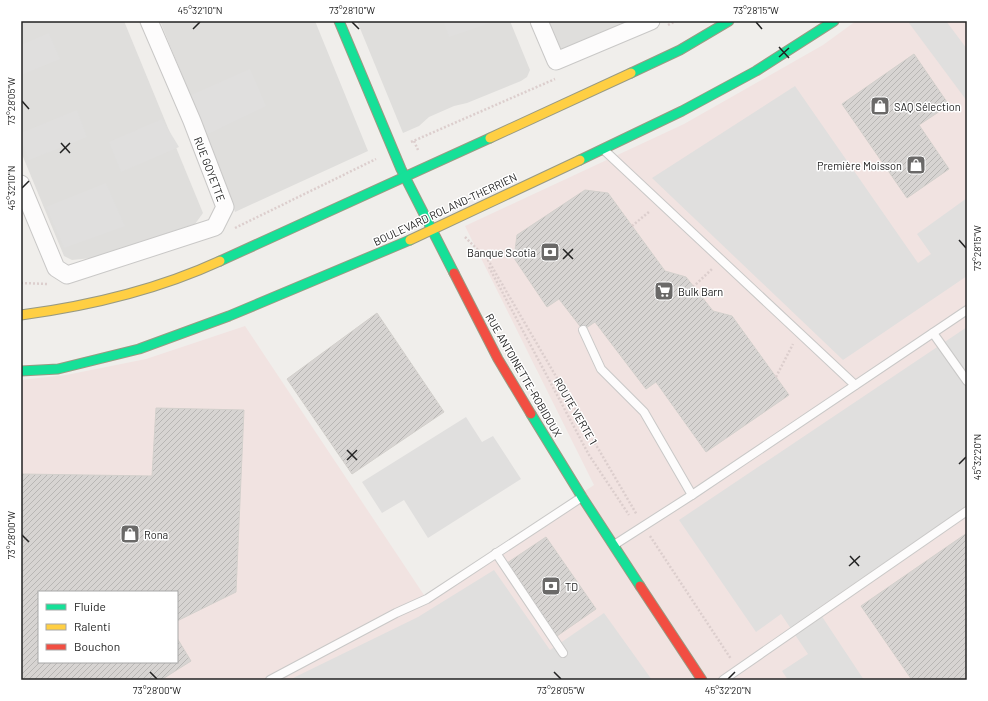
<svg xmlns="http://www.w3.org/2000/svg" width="988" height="701" viewBox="0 0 988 701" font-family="Barlow,sans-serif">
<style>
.residential{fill:#dfdedc}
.commercial{fill:#f1e3e1;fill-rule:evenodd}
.parking{fill:#e0dfde}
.building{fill:url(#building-hatch);stroke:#d3d0cc}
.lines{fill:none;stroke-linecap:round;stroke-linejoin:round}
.lane-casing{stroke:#c9c8c7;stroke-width:10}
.street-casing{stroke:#c9c8c7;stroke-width:19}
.fast-casing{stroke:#999a82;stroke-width:11}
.slow-casing{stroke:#999a82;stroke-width:11}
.jam-casing{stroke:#999a82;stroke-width:11}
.path{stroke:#dccecd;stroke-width:2.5;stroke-dasharray:2 2;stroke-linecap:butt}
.lane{stroke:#fdfcfc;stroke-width:8}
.street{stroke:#fdfcfc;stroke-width:17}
.fast{stroke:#16e098;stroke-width:9}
.slow{stroke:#ffcf43;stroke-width:9}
.jam{stroke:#f24e42;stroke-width:9}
.ticks{fill:none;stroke:#222;stroke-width:1.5}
.labels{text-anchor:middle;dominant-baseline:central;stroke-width:3;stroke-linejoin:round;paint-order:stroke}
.poi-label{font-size:11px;fill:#222;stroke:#fff;text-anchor:start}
.street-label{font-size:11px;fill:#222;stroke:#fff}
.neatline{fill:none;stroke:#222;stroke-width:1.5}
.ticks-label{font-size:10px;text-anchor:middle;fill:#222}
</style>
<defs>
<pattern id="building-hatch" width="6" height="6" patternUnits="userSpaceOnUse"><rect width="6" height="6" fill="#d7d4d2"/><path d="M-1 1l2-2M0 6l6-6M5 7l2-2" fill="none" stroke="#b8b6b4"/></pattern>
</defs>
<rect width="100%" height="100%" fill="#f0eeeb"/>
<g class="residential">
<path d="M21,21H124L203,213L195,224L92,258L72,260L64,256L21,152Z"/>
<path d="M160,21H315L368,151L235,212L221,171Z"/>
<path d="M357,21H510L530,70L527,77L521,81L467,103L454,106L429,117L419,126L403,133Z"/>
<path d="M546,21H635L559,51Z"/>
</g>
<path class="commercial" d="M856,21H967V680H21V380L66,375L146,359L245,326L426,598L594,485L465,226L684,124L823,45ZM39,592H177V662H39Z"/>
<g class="parking">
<path d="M443,21H496L449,37Z"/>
<path d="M912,21H946L967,49V101L909,23Z"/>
<path d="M49,33L60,59L21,75V45Z"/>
<path d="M250,69L266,106L206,135L189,96Z"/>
<path d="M795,86L918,263L931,254L917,234L967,198V276L843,360L652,178Z"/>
<path d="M77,110L87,137L29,160L21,140V133Z"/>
<path d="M162,119L179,147L121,172L109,142Z"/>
<path d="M106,183L125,226L64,248L46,207Z"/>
<path d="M967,327V506L817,609L864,680H788L782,671L808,654L781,614L756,632L679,520Z"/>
<path d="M466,417L482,442L493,436L521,479L428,538L404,500L382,513L362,482Z"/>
<path d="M494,570L550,650L604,613L652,680H289L418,617Z"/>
</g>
<g class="building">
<path d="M914,54L949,105L919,125L949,169L907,198L842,104Z"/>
<path d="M585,190L608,193L665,271L686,277L713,311L732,316L789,395L706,452L656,382L646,389L595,322L583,330L559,299L547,307L514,258L517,235Z"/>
<path d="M377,313L444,412L352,474L287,379Z"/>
<path d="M156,408L244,410L236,592L177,621V592H39V662H177V638L191,661L161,680H21V474L152,476Z"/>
<path d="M967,533V680H912L861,606Z"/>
<path d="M546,537L596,609L557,636L507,563Z"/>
</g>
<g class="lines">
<defs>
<g id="lane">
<path d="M604,150L855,385"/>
<path d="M583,330L601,369L644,412L692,495"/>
<path d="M933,333L967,381"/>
<path d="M614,545L692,495L967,310"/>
<path d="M496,553L563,653"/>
<path d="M270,680L396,613L427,599L582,497"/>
<path d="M723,680L967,511"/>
</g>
<g id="street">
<path d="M539,21L556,61L651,21"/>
<path d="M21,184L56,268L67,275L215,227L225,207L192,121L149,21"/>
</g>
<g id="fast">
<path d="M339,21L401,169L454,273"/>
<path d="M631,73L680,50L729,21"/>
<path d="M580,160L682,111L756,71L834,21"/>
<path d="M220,261L490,138"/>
<path d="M21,371L58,369L139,349L229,316L410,240"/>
<path d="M531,414L582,497L640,586"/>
</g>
<g id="slow">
<path d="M490,138L631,73"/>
<path d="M410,240L580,160"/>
<path d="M21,315C89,306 157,290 220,261"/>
</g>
<g id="jam">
<path d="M454,273L498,359L531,414"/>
<path d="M640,586L702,680"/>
</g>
</defs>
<use href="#lane" class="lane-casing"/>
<use href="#street" class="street-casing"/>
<use href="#fast" class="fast-casing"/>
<use href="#slow" class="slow-casing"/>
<use href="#jam" class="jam-casing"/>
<g class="path">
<path d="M668,25L676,21"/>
<path d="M414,141L418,150"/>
<path d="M411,142L555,79"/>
<path d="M632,226L650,211"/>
<path d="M235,228L376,159"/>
<path d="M465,237L488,260L637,515"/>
<path d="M489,267L589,455L629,515"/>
<path d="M21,283L48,284"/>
<path d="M693,287L712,269"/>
<path d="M776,377L793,344"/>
<path d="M650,536L731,659"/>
</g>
<use href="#lane" class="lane"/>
<use href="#street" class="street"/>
<use href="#fast" class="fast"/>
<use href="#slow" class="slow"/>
<use href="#jam" class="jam"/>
</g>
<path class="ticks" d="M352,22L359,29M756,22L762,29M193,29L200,22M779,47L789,58M779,57L789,48M22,101L29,109M61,143L70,153M60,153L70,143M22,188L29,181M959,240L966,248M563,249L573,259M563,259L573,249M347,450L357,460M347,460L357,450M959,464L966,457M22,535L29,542M850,556L859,566M849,566L860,556M150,672L157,679M554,672L561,679M728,679L735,672"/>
<defs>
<symbol id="shop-square" viewBox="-11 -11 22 22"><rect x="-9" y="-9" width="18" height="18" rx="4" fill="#6a6968" stroke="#fff"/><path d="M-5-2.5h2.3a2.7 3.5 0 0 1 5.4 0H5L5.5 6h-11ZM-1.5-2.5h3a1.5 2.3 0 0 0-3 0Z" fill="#fff"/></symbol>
<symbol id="bank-square" viewBox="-11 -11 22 22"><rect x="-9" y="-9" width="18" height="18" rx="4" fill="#6a6968" stroke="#fff"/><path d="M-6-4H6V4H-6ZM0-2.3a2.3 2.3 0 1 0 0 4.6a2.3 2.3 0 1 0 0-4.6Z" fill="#fff"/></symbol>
<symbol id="supermarket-square" viewBox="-11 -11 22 22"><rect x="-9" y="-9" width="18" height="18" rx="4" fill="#6a6968" stroke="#fff"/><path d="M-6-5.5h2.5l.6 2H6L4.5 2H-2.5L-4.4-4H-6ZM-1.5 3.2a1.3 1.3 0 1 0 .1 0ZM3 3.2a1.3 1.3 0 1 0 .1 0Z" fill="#fff"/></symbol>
</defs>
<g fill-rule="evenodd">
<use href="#shop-square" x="869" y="95" width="22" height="22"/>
<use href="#shop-square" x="905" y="154" width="22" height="22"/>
<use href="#bank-square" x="539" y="241" width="22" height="22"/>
<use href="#supermarket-square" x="653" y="280" width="22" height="22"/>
<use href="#shop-square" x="119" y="523" width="22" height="22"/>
<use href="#bank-square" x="540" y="575" width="22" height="22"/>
</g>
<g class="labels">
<g class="poi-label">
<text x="894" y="106">SAQ Sélection</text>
<text x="902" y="165" text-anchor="end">Première Moisson</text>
<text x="536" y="252" text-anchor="end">Banque Scotia</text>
<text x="678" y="291">Bulk Barn</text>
<text x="144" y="534">Rona</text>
<text x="565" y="586">TD</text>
</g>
<g class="street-label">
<text transform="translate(210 169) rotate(69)">RUE GOYETTE</text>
<text transform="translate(445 209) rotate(-25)">BOULEVARD ROLAND-THERRIEN</text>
<text transform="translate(524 375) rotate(60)">RUE ANTOINETTE-ROBIDOUX</text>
<text transform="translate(576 411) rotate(60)">ROUTE VERTE 1</text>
</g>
</g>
<rect width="988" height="701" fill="none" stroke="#ffffff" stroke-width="44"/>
<rect x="38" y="591" width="140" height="72" fill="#ffffff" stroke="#a7a7a7"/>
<rect x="46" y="604" width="20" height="6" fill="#16e098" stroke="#a7a7a7"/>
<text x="74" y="611" font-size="12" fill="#222222">Fluide</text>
<rect x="46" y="624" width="20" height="6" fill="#ffcf43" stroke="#a7a7a7"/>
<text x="74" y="631" font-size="12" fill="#222222">Ralenti</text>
<rect x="46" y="644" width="20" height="6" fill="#f24e42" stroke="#a7a7a7"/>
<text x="74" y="651" font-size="12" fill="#222222">Bouchon</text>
<rect x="22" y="22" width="944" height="657" class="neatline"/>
<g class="ticks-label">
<text x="200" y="14">45°32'10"N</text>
<text x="352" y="14">73°28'10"W</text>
<text x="756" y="14">73°28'15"W</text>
<text transform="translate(11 101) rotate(-90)" y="4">73°28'05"W</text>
<text transform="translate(11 188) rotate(-90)" y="4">45°32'10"N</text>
<text transform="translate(977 248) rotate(-90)" y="4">73°28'15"W</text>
<text transform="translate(977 457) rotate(-90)" y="4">45°32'20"N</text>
<text transform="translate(11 535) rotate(-90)" y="4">73°28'00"W</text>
<text x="157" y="694">73°28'00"W</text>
<text x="561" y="694">73°28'05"W</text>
<text x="728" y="694">45°32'20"N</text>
</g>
</svg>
